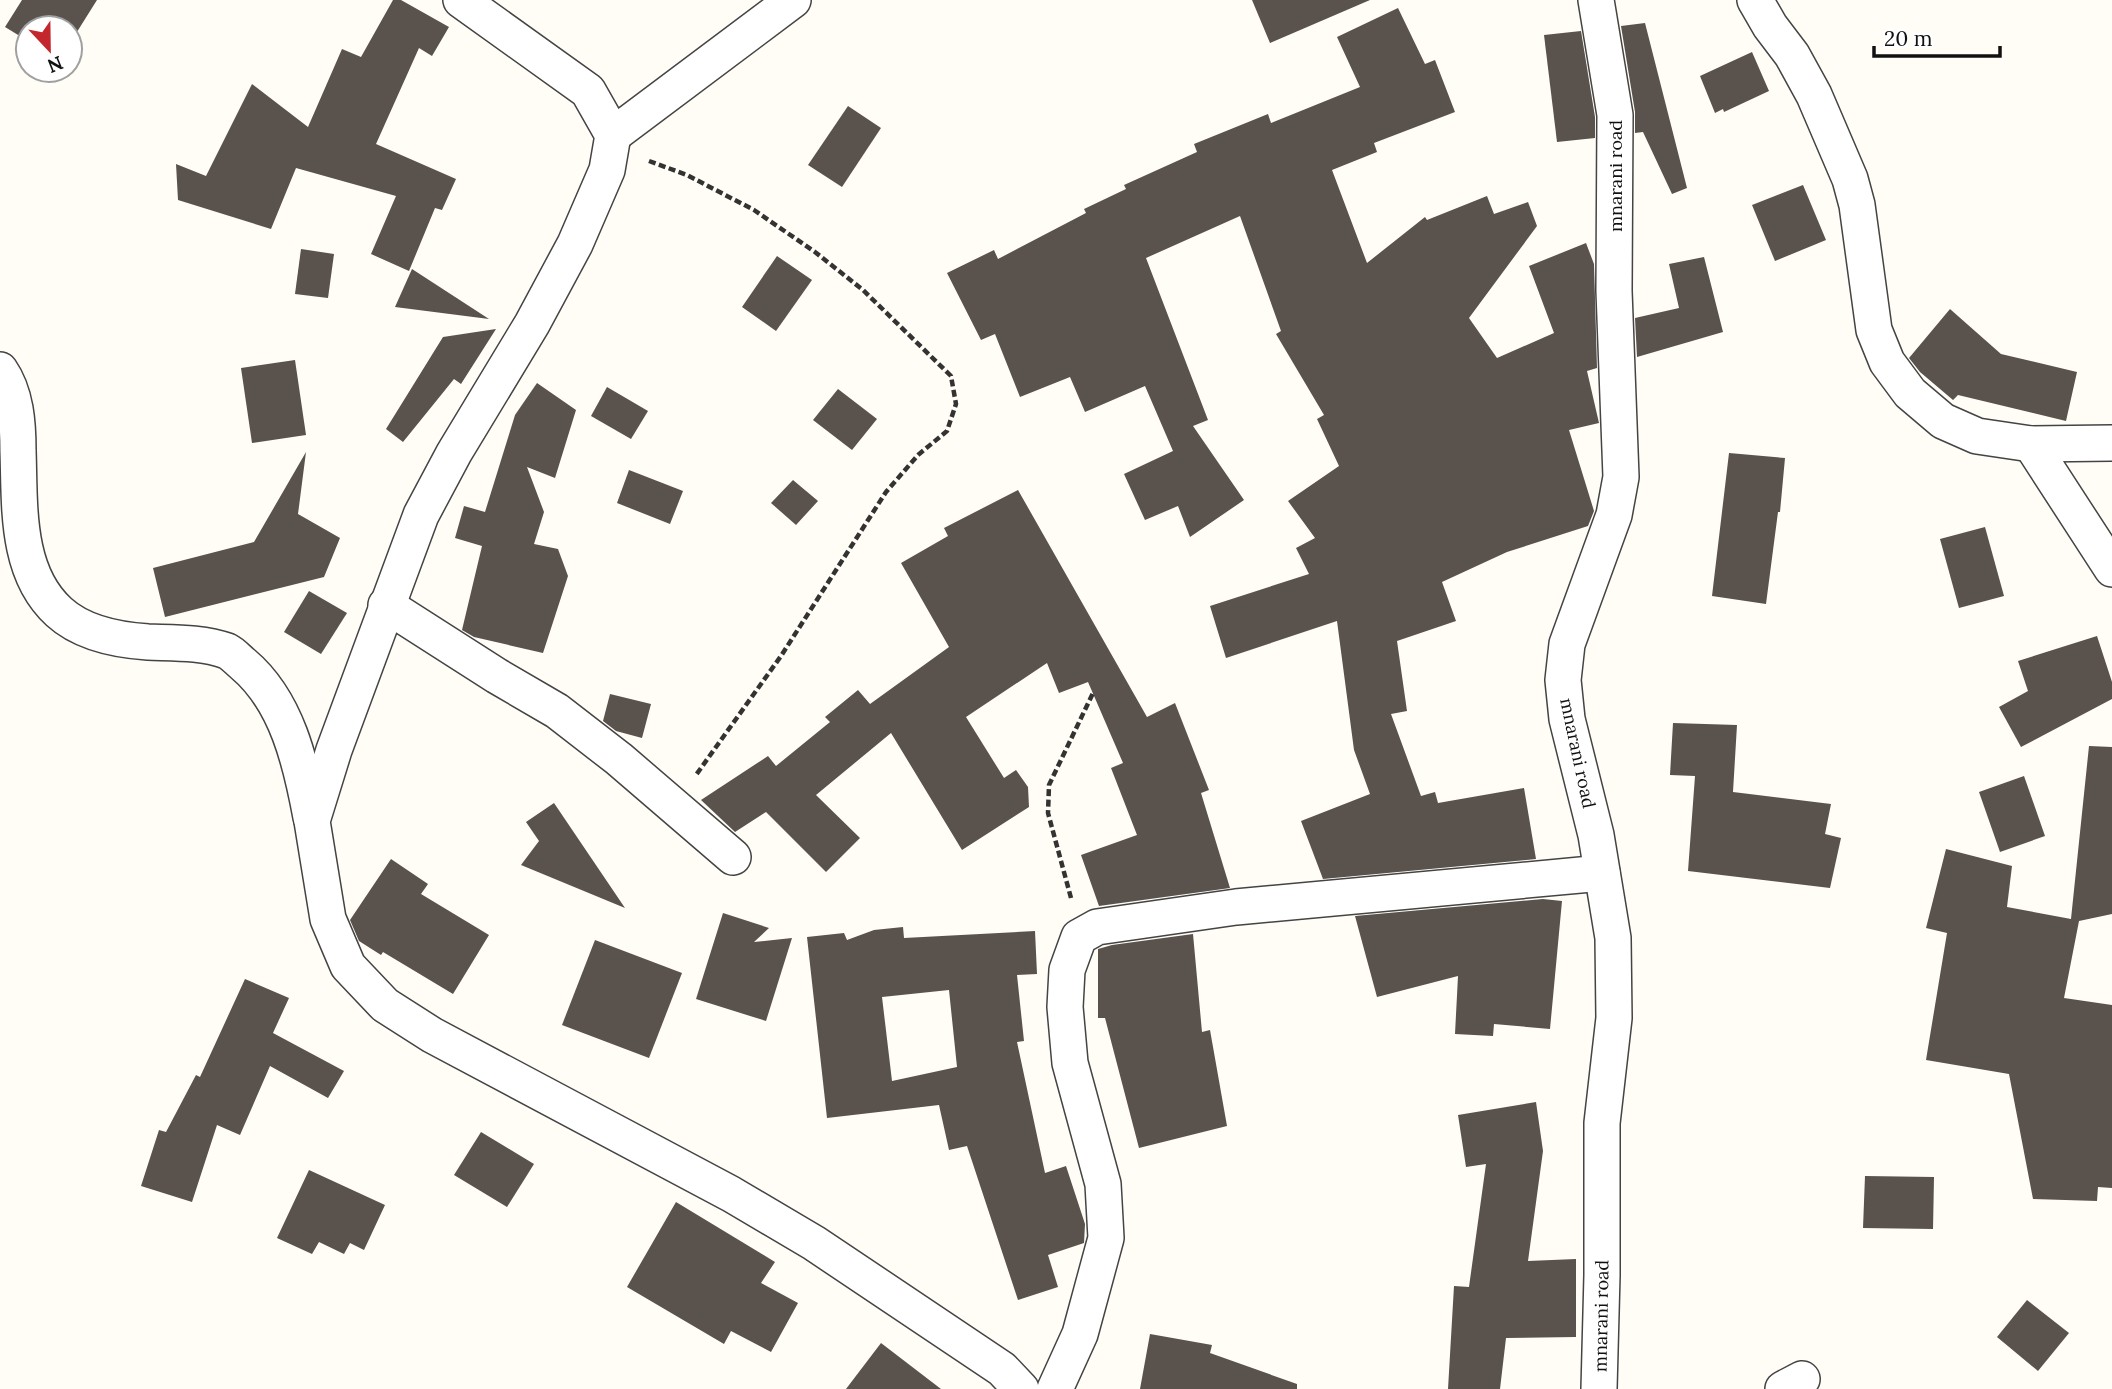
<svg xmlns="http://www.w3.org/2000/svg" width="2112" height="1389" viewBox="0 0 2112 1389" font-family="Lora,serif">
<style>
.building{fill:#5a524d;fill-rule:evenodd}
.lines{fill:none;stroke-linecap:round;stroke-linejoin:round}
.minor-casing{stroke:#444;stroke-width:38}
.path{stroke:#333;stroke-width:4.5;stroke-dasharray:7 3.5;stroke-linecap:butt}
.minor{stroke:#fff;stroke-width:35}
.labels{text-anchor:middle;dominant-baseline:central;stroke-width:7;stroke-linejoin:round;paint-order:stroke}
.street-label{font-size:18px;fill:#111;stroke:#fff}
</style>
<rect width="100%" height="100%" fill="#fffdf5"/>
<g class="building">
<path d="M22,0H97L70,43V28H28V41L5,27Z"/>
<path d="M393,0H401L449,27L432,56L419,48L376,144L456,179L442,210L435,208L409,271L371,254L396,196L296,168L271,229L178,200L176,164L206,176L252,84L308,127L342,49L361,57Z"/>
<path d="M1252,0H1370L1270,43Z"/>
<path d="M1398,8L1425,64L1435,60L1455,112L1374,143L1377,152L1332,170L1367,263L1425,217L1427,220L1487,196L1494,214L1528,202L1537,226L1469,318L1497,358L1554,333L1529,266L1586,243L1594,264L1597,368L1587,371L1599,423L1569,430L1594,511L1588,526L1507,552L1442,582L1456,621L1397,641L1407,711L1391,714L1421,796L1435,792L1438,803L1524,788L1536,859L1323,879L1301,821L1370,794L1354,750L1337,621L1226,658L1210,606L1309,574L1296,548L1315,538L1288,501L1339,466L1317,419L1324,415L1276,334L1281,331L1240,216L1146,258L1208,420L1193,426L1244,500L1190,537L1178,506L1145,520L1124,474L1173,451L1145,386L1085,412L1070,377L1020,397L995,334L981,340L947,273L994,250L998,259L1086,213L1084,209L1126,189L1124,185L1197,152L1194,144L1268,114L1271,123L1360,87L1337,37Z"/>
<path d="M1645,23L1687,188L1672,194L1643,132L1635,133V112L1621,26Z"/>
<path d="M1581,31L1595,117V138L1557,142L1544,35Z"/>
<path d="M1752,52L1769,91L1724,112L1723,109L1715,113L1700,76Z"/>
<path d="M848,106L881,128L842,187L808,165Z"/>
<path d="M1803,185L1826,240L1775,261L1752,205Z"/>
<path d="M301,249L334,254L328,298L295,294Z"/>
<path d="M777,256L812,280L776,331L742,307Z"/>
<path d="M1704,257L1723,332L1637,357L1635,318L1679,308L1669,264Z"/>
<path d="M412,269L489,319L395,307Z"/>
<path d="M1950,309L2001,354L2077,372L2066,421L1958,395L1953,400L1920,372L1909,358Z"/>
<path d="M496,329L461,384L454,379L403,442L386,429L443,337Z"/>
<path d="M295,360L306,435L252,443L241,368Z"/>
<path d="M537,383L576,410L555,478L527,467L544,512L534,544L558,549L568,576L543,653L474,637L462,630L482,546L455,538L464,506L485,512L515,415Z"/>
<path d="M607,387L648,411L631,439L591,416Z"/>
<path d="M838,389L877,419L852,450L813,420Z"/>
<path d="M306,452L298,514L340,538L324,577L165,617L153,568L254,542Z"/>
<path d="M1729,453L1785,458L1780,512H1778L1766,604L1712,596Z"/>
<path d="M629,470L683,491L670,524L617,503Z"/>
<path d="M793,480L818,501L796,525L771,503Z"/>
<path d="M1018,490L1147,717L1175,703L1209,790L1201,793L1230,888L1099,906L1081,855L1137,835L1111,768L1123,763L1088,682L1059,693L1047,663L966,717L1004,778L1016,770L1028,787L1029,807L962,850L891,733L816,795L860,838L826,872L766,812L735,832L701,800L768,756L776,766L830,722L825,717L858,690L870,704L949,647L901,563L948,536L944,528Z"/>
<path d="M1985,527L2004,596L1959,608L1940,539Z"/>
<path d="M309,591L347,613L321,654L284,632Z"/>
<path d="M2097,636L2112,682V699L2021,747L1999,707L2028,691L2018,661Z"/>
<path d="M610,694L651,704L642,738L616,731L603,721Z"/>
<path d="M1673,723L1737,725L1733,792L1831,804L1825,834L1841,838L1830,888L1688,871L1695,776L1670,775Z"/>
<path d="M2089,746L2112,747V914L2079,921L2064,998L2112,1005V1188L2098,1187L2097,1201L2033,1199L2009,1074L1926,1060L1947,933L1926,928L1946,849L2012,866L2007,907L2071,919Z"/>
<path d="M2024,776L2045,836L2000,852L1979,792Z"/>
<path d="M554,803L625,908L521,865L539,841L526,822Z"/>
<path d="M391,859L428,884L421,894L489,935L453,994L383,952L381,955L359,941L350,920Z"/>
<path d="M1543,899L1562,901L1550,1029L1494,1024L1493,1036L1455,1034L1458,976L1377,997L1355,916Z"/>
<path d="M723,913L769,928L754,942L792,938L766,1021L696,999Z"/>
<path d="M903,927L904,938L1035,931L1037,974L1017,975L1024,1041L1017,1042L1045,1173L1066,1166L1085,1224L1084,1243L1048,1255L1058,1287L1018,1300L967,1146L949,1150L939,1105L827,1118L807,937L844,933L847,940L874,930ZM949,990L957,1067L892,1081L882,997Z"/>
<path d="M1193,934L1202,1032L1210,1030L1227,1126L1139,1148L1105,1018H1098V949L1112,945Z"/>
<path d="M595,940L682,973L649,1058L562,1025Z"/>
<path d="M245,979L289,998L273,1033L344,1071L328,1098L270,1066L240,1135L217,1125L192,1202L141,1186L159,1130L166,1132L196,1075L200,1077Z"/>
<path d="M1536,1102L1543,1151L1528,1261L1576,1259V1337L1506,1338L1500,1389H1448L1454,1286L1469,1287L1486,1164L1466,1167L1458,1115Z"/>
<path d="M481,1132L534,1164L507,1207L454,1175Z"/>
<path d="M309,1170L385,1205L364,1250L350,1243L344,1254L319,1242L312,1254L277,1238Z"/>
<path d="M1865,1176L1934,1177L1933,1229L1863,1228Z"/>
<path d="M676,1202L775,1262L761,1283L798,1303L771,1352L731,1331L724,1344L627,1287Z"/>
<path d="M2027,1300L2069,1333L2038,1371L1997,1337Z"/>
<path d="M1150,1334L1212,1345L1210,1353L1297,1384V1389H1140Z"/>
<path d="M881,1343L941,1389H846Z"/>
</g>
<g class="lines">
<defs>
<g id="minor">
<path d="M461,0L588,91L613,135L607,170L575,244L532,324L454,453L421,515L334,750L312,821L328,919L348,966L385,1005L432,1035L731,1194L814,1243L1002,1369L1021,1389"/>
<path d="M1596,0L1615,115L1614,291L1621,477L1614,515L1567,644L1563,680L1567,719L1596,835L1613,938L1614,1018L1602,1123V1275L1599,1389"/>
<path d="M1755,0L1770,26L1792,55L1814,95L1850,179L1857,205L1874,330L1887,362L1910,393L1943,421L1977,436L2031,444L2112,443"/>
<path d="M613,135L793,0"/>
<path d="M0,370C16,393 18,423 18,451C20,505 15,572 59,612C82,633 117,640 148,642C174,643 202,642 227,651C233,654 238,660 243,664C287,701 301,763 311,817"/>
<path d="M2031,444L2112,569"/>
<path d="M386,605L497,676L557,711L619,759L733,857"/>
<path d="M1055,1389L1080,1334L1106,1238L1103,1184L1070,1063L1065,1007L1067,970L1079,937L1097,927L1236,907L1602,873"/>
<path d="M1783,1389L1802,1379"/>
</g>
</defs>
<use href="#minor" class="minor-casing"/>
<g class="path">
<path d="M649,161L687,175L754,210L815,252L863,290L951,376L956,404L947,431L918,455L886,492L781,656L696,775"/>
<path d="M1071,898L1048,813L1049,785L1093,693"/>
</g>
<use href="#minor" class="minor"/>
</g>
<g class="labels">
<g class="street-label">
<text transform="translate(1615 176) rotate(-90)">mnarani road</text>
<text transform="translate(1578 753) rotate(78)">mnarani road</text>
<text transform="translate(1601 1316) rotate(-89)">mnarani road</text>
</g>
</g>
<g transform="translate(49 49) rotate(158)"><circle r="33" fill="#ffffff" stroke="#a0a0a0" stroke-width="2"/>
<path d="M0-5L12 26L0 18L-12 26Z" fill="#c4262e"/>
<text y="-10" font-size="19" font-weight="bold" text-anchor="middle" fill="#111111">N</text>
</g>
<path d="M1874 46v10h126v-10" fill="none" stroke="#111111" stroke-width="3.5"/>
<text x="1884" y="46" font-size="21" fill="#111111" stroke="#ffffff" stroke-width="5" paint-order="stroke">20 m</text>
</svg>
